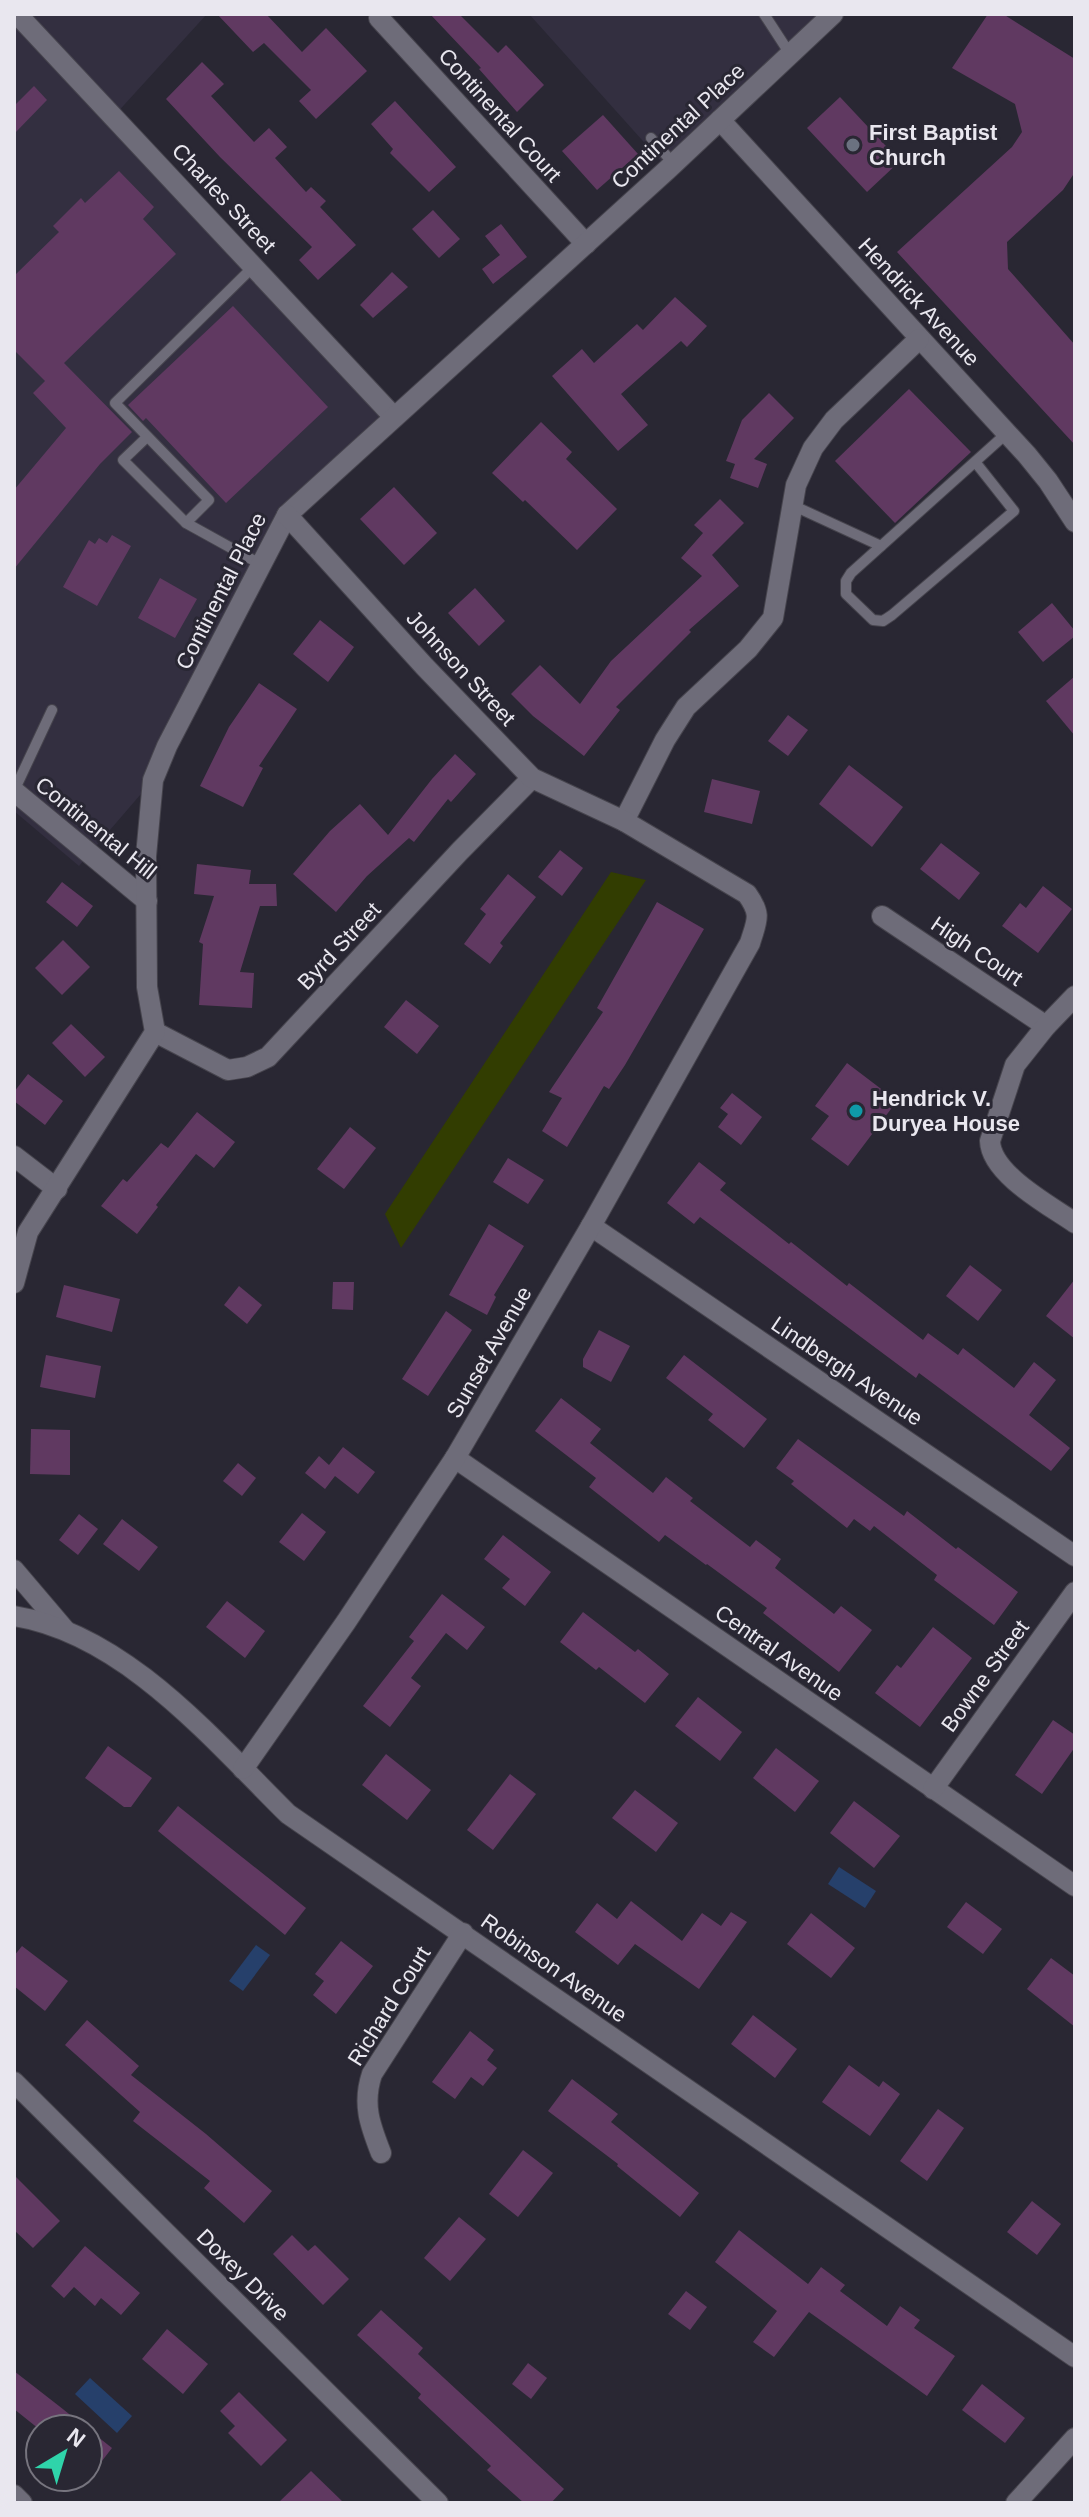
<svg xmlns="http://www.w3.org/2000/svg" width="1089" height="2517" viewBox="0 0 1089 2517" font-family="Helvetica,sans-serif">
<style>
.built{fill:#332f40}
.green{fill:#323d01}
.water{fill:#26406b}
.building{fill:#603961}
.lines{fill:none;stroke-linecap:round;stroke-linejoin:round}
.lane-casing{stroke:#46444d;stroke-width:12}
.street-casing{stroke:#46444d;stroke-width:22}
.lane{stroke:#6e6c79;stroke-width:10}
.street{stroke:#6e6c79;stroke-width:20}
.worship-dot{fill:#6b7280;stroke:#292733;stroke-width:3}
.culture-dot{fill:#0f9aa8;stroke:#292733;stroke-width:3}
.labels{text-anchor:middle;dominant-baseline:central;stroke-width:6;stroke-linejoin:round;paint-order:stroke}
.street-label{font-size:22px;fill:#e9e7ef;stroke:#292733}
.poi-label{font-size:22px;font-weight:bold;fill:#e9e7ef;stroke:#292733;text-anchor:start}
</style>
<rect width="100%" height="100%" fill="#292733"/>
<g class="built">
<path d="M14,14H207L114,116L394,417L287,515L153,780L79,866L14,811Z"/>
<path d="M529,14H833L668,169Z"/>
</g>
<path class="green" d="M611,872L646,880L401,1248L385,1214Z"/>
<g class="water">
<path d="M839,1867L876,1891L865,1908L828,1884Z"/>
<path d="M256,1945L270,1955L243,1991L229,1981Z"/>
<path d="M90,2378L132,2416L117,2433L75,2394Z"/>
</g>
<g class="building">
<path d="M217,14H266L302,52L326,28L367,71L316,119L299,101L311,90L264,43L253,52Z"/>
<path d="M430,14H459L498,53L506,45L544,85L517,112L479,69L481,68Z"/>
<path d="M988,14H1003L1075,59V172L1063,190L1007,242L1008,269L1075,345V445L897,252L1012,147L1022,132L1015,104L952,68Z"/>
<path d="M202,62L224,84L211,96L254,142L269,128L287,147L275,158L306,192L311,187L326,201L320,207L356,245L318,280L299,260L312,247L220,157L166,99Z"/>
<path d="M34,86L47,100L14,134V106Z"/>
<path d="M840,97L900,161L867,192L807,128Z"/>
<path d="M395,101L456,167L429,192L390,153L393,149L371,124Z"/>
<path d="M603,115L638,154L597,190L562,151Z"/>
<path d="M119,171L154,207L143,219L176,254L64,363L132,432L100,464L14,569V490L66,428L33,393L45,381L14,350V276L59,232L53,226L81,198L85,203Z"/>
<path d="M433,210L460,239L439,258L412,229Z"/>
<path d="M501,224L527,257L493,284L482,269L500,255L485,236Z"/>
<path d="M392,272L408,287L373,318L360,305Z"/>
<path d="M675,297L707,326L687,347L681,341L621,394L648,425L618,451L552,376L582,349L594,363L637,324L643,330Z"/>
<path d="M233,306L328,407L226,503L146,418L143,421L128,405Z"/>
<path d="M909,389L971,452L895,523L835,461Z"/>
<path d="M769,393L794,418L754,459L767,464L758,488L730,478L735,464L726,461L742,420Z"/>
<path d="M541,422L572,452L566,459L617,509L577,550L525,500L523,502L492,473Z"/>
<path d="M394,487L437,533L404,565L360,519Z"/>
<path d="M720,499L744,523L712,555L739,586L689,630L691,632L616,707L620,710L584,756L533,716L511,694L540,665L580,704L611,661L702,576L681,558L703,533L694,525Z"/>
<path d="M112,535L131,546L97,606L63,587L89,540L95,544L99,538L107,543Z"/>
<path d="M160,578L197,599L175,638L138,618Z"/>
<path d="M475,588L505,621L479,646L448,613Z"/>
<path d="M1052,603L1075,631V636L1043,662L1018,632Z"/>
<path d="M320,620L354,647L328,682L293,654Z"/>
<path d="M1075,676V736L1046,701Z"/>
<path d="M259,683L297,709L259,766L263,768L243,807L200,786L229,727Z"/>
<path d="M788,715L808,730L788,756L768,741Z"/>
<path d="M455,754L476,774L451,802L448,799L414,842L409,838L367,876L336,912L293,874L330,831L360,804L388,835L432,779Z"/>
<path d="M849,765L903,807L872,847L819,804Z"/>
<path d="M712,779L760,791L752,824L704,812Z"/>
<path d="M941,843L980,873L959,900L920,869Z"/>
<path d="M560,850L583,868L562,896L538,877Z"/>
<path d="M197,864L251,870L249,884H276L277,906H260L240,972L254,973L252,1008L199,1005L203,944L199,942L214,896L194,894Z"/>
<path d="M508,874L536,897L500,943L503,946L490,964L464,944L486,914L480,909Z"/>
<path d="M62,882L93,906L77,927L46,902Z"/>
<path d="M1043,886L1072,909L1038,953L1002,926L1020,903L1026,908Z"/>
<path d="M657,902L704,929L625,1065L609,1089L604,1086L567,1147L542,1131L562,1098L549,1092L603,1012L597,1008Z"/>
<path d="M63,940L90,967L62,995L35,968Z"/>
<path d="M406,1000L439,1026L417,1054L384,1027Z"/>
<path d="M71,1024L105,1057L85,1077L52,1043Z"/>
<path d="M847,1063L897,1101L848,1166L811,1139L829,1116L815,1106Z"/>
<path d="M28,1074L63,1101L45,1125L14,1101V1092Z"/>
<path d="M732,1093L762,1117L741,1145L718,1127L728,1114L720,1108Z"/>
<path d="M197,1112L235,1142L214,1168L196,1154L156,1205L158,1207L137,1234L101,1206L123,1179L127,1182L161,1143L168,1148Z"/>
<path d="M350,1127L376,1148L344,1189L317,1169Z"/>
<path d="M508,1158L544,1180L528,1204L493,1182Z"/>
<path d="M699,1162L726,1183L720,1190L789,1244L791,1242L847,1286L849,1283L923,1340L928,1333L958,1355L963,1348L1014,1388L1034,1362L1056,1380L1029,1415L1070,1448L1051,1471L919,1373L916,1378L700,1217L694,1224L667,1203Z"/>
<path d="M489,1224L524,1246L494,1295L496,1297L487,1315L449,1295Z"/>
<path d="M970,1265L1002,1290L978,1321L946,1296Z"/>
<path d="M1075,1279V1339L1046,1316Z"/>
<path d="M333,1282H354L353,1310L332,1309Z"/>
<path d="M64,1285L120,1299L112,1332L56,1317Z"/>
<path d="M239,1286L262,1305L247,1324L224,1305Z"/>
<path d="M446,1311L472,1330L428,1396L402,1379Z"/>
<path d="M599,1330L630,1346L611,1382L583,1367V1359Z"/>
<path d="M46,1355L101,1366L95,1398L40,1387Z"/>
<path d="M684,1355L767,1419L744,1448L708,1420L713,1414L666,1378Z"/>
<path d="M561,1398L601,1429L590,1443L653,1493L666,1477L693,1498L690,1501L750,1547L756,1540L781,1559L775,1568L834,1614L841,1606L872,1630L839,1672L763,1613L767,1608L707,1564L706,1565L665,1535L659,1542L589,1487L596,1478L535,1431Z"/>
<path d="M31,1429L70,1430V1475L30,1474Z"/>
<path d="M798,1439L904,1516L907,1511L956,1549L958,1547L1018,1592L994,1625L934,1580L937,1575L874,1526L870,1531L854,1519L847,1528L791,1484L794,1481L776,1468Z"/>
<path d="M343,1447L375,1472L358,1494L335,1476L325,1489L305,1473L319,1456L329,1465Z"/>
<path d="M238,1463L256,1478L242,1496L223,1481Z"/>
<path d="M302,1513L326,1532L304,1561L279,1542Z"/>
<path d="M79,1514L98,1529L78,1555L59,1540Z"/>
<path d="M122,1519L158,1547L139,1571L103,1544Z"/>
<path d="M503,1535L551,1572L525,1606L502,1588L510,1579L484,1559Z"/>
<path d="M442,1594L485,1627L467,1650L446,1633L411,1678L421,1686L390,1727L363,1706L414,1641L409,1637Z"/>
<path d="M227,1601L265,1631L245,1658L206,1627Z"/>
<path d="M583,1612L635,1652L638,1649L669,1674L645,1703L599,1667L596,1670L560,1642Z"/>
<path d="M933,1627L972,1658L920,1727L875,1693L897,1665L901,1668Z"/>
<path d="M698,1697L742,1732L720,1761L675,1726Z"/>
<path d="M1053,1720L1075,1735V1747L1042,1794L1015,1775Z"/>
<path d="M108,1746L152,1778L131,1807H124L85,1778Z"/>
<path d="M776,1748L819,1781L795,1812L753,1778Z"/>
<path d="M386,1754L431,1790L407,1820L362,1785Z"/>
<path d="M510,1774L536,1794L493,1850L467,1830Z"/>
<path d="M635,1790L678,1823L656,1852L612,1818Z"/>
<path d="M854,1801L900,1836L874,1868L830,1833Z"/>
<path d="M178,1806L306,1908L285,1935L158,1831Z"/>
<path d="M631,1901L682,1941L702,1913L721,1926L731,1912L747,1922L699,1989L635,1944L618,1965L575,1932L597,1903L617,1919Z"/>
<path d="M966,1902L1002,1929L983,1954L947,1927Z"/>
<path d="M811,1913L855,1948L831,1978L787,1944Z"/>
<path d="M341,1941L373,1966L336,2014L313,1995L324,1981L315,1974Z"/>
<path d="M22,1946L68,1981L45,2011L14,1986V1956Z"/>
<path d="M1051,1958L1075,1976V2027L1027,1989Z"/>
<path d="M753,2015L797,2049L775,2078L731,2044Z"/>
<path d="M87,2020L139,2066L131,2075L206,2134L272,2191L244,2223L204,2188L210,2181L133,2121L140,2112L65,2045Z"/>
<path d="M470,2031L494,2050L487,2060L497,2068L483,2086L471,2077L455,2099L432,2082Z"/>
<path d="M849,2065L879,2087L883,2081L900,2094L870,2136L822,2102Z"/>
<path d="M572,2079L618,2114L611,2122L699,2193L680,2217L617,2166L618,2164L548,2111Z"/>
<path d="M938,2109L964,2128L927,2181L900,2161Z"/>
<path d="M523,2150L553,2173L518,2217L489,2194Z"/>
<path d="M14,2175L60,2221L33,2248L14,2230Z"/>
<path d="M1032,2201L1061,2224L1037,2255L1007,2232Z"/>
<path d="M459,2217L486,2239L450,2281L424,2258Z"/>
<path d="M739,2230L808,2284L821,2267L845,2285L840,2291L887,2326L900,2306L920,2320L914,2328L955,2356L927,2396L809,2312L774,2357L753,2342L777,2311L715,2262Z"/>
<path d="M292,2235L308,2251L315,2245L349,2279L323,2305L273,2254Z"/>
<path d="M85,2246L140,2293L121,2315L101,2298L95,2306L74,2287L64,2298L51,2286Z"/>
<path d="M686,2291L707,2307L690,2330L668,2314Z"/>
<path d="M381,2310L423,2348L418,2354L564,2489L551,2503H524L487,2470L491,2466L418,2398L421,2394L357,2335Z"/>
<path d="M167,2329L208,2364L183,2394L142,2359Z"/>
<path d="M528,2363L547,2378L531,2399L512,2384Z"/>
<path d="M14,2371L59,2406L88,2429H39L14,2409Z"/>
<path d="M982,2384L1025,2418L1005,2443L962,2410Z"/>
<path d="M239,2392L287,2440L261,2466L228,2433L235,2426L220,2411Z"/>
<path d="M88,2429L112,2448L88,2479Z"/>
<path d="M311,2471L344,2503H278Z"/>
</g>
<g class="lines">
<defs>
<g id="lane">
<path d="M764,14L790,54"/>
<path d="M651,138L673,163"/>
<path d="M254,266L115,403L209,500L186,523L262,565"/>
<path d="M147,437L123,460L186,523"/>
<path d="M976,463L1014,511L892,615L883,621L873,620L846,594V581L851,573L1007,433"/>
<path d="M792,505L881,546"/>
<path d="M14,791L52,710"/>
</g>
<g id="street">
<path d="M17,14L394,417"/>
<path d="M379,18L586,244"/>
<path d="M720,120L1027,455L1048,481L1075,522"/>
<path d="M14,791L147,901"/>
<path d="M624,821L665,740L686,707L748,649L773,618L796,485L813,448L834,420L919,339"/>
<path d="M882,916L1046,1026"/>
<path d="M1075,996L1046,1026L1015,1065L990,1141C991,1174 1049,1205 1075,1223"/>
<path d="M155,1032L228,1070L247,1067L268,1057L460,851L532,778"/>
<path d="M14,1156L57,1189"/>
<path d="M591,1226L1075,1556"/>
<path d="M14,1283L28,1232L155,1032L147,987L146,856L153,780L167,746L287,515L668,169L833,14"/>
<path d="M455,1458L1075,1886"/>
<path d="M14,1570L65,1630"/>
<path d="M14,1616C125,1634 212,1739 288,1814L1075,2357"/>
<path d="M243,1769L346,1622L455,1458L591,1226L750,943C757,920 762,915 747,894L624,821L532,778L425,667L287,515"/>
<path d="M933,1789L1075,1592"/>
<path d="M14,2082L438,2503"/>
<path d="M381,2153C370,2125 362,2104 372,2074L463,1933"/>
<path d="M14,2495L22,2503"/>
<path d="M1016,2503L1075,2438"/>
</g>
</defs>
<use href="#lane" class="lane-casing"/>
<use href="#street" class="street-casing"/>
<use href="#lane" class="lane"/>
<use href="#street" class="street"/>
</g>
<circle class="worship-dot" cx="853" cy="145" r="8"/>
<circle class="culture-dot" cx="856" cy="1111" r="8"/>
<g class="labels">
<g class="street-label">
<text transform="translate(500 115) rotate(48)">Continental Court</text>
<text transform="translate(678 126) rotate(-43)">Continental Place</text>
<text transform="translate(224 198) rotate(47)">Charles Street</text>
<text transform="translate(919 302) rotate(47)">Hendrick Avenue</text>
<text transform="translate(221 591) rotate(-63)">Continental Place</text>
<text transform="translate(461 668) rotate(47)">Johnson Street</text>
<text transform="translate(96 828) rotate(39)">Continental Hill</text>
<text transform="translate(339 946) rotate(-47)">Byrd Street</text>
<text transform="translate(977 951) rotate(34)">High Court</text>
<text transform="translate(489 1352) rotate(-60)">Sunset Avenue</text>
<text transform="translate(847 1371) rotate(34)">Lindbergh Avenue</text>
<text transform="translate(779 1653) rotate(35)">Central Avenue</text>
<text transform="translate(985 1676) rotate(-54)">Bowne Street</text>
<text transform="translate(554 1968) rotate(35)">Robinson Avenue</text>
<text transform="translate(389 2006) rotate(-58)">Richard Court</text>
<text transform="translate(243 2275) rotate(45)">Doxey Drive</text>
</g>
<g class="poi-label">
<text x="869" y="132">First Baptist<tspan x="869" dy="25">Church</tspan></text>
<text x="872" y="1098">Hendrick V.<tspan x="872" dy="25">Duryea House</tspan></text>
</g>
</g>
<rect width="1089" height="2517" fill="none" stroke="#e9e7ef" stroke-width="32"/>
<g transform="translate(64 2453) rotate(38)"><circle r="38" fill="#292733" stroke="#76747e" stroke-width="2"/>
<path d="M0-6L14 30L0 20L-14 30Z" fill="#2fd4aa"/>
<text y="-12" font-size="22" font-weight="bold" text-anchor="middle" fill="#e9e7ef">N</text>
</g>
</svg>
